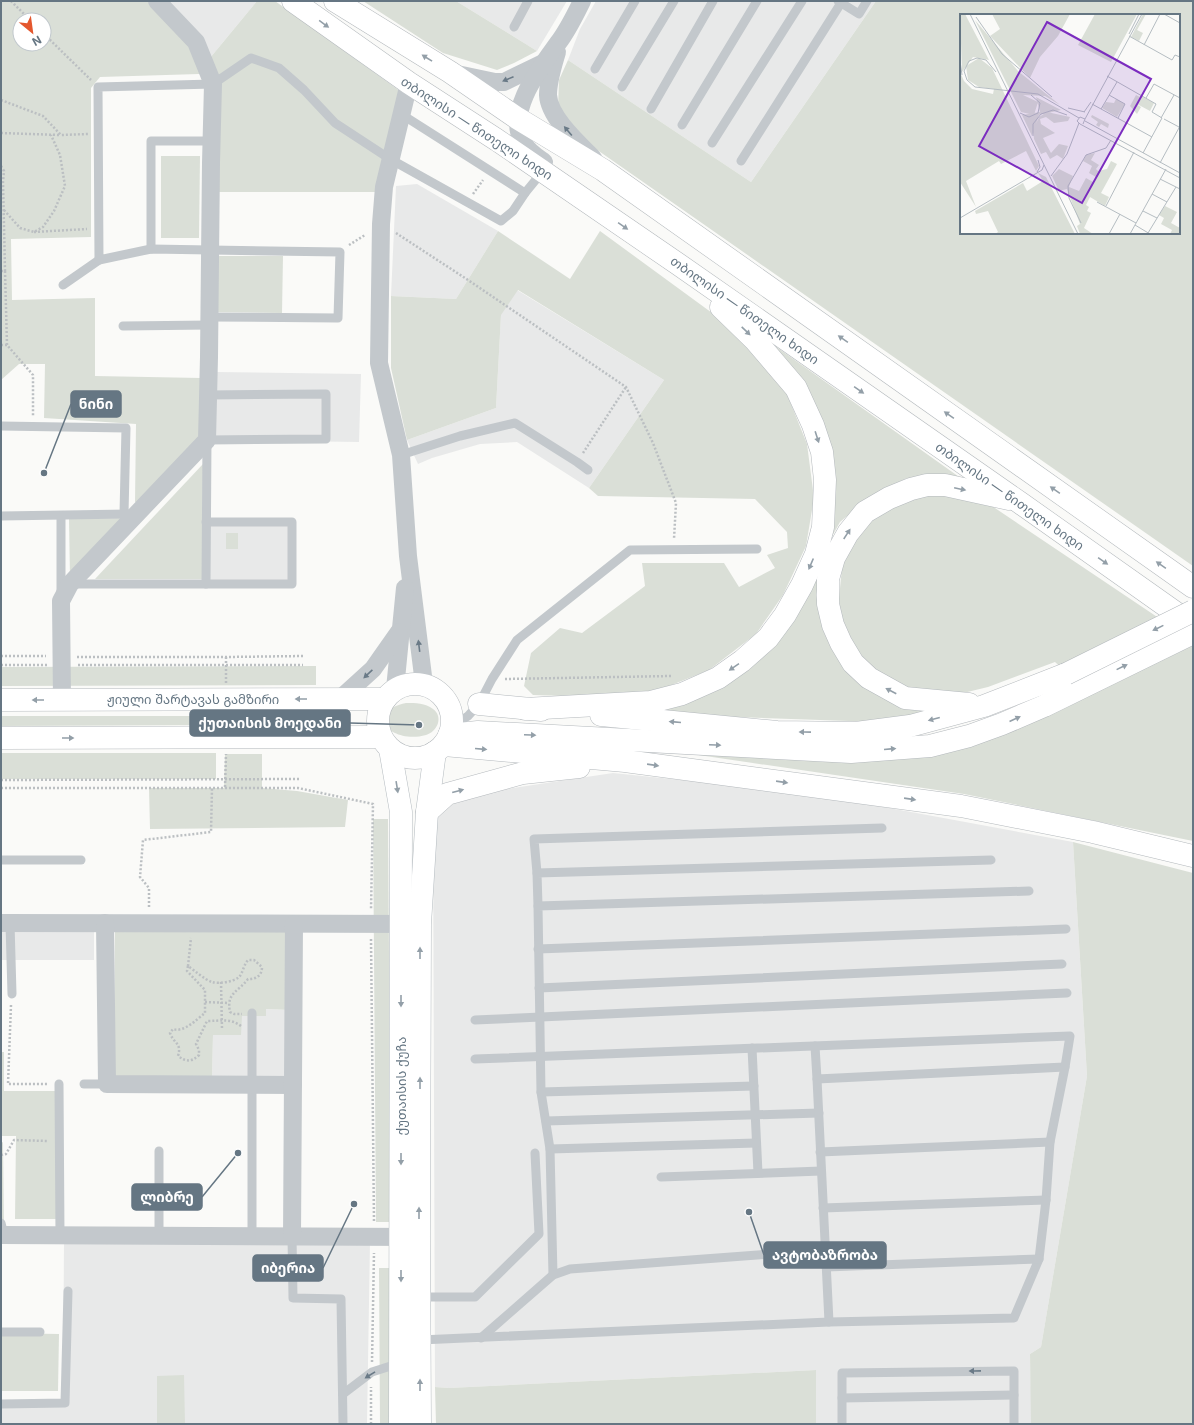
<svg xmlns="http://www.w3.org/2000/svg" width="1194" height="1425" viewBox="0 0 1194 1425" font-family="Inter,'Noto Sans Georgian',sans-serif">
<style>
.built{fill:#e8e9e9}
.green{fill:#dadfd7;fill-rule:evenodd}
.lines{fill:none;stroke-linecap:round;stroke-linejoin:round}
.secondary-casing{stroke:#b3babf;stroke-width:23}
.primary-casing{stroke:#b5babe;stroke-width:23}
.highway-casing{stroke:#b4b9bd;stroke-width:23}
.path{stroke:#bbbfc2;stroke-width:2.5;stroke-dasharray:2 2;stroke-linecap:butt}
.lane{stroke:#c3c8cc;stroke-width:9}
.street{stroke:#c3c8cc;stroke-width:18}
.secondary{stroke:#fff;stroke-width:22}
.primary{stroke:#fff;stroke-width:22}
.highway{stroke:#fff;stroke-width:22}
.highway-bridge-casing{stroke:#b4b9bd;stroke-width:23;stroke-linecap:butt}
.highway-bridge{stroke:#fff;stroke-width:22}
.oneway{fill:#939fa8}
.oneway2{fill:#6a7a87}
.labels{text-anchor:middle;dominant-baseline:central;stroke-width:4;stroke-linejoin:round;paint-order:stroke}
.street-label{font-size:13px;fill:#657683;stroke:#fff}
.inset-road{fill:none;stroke:#b5bdc2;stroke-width:1}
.view{fill:#7b2cbf;fill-opacity:0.15;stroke:#7b2cbf;stroke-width:2}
.inset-edge{fill:none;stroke:#657683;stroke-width:2}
.leader{fill:none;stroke:#657683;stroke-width:1.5}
.callout-dot{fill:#657683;stroke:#fff;stroke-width:1.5}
.callout{fill:#657683;stroke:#657683;stroke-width:1.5}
.callout-label{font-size:14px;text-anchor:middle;font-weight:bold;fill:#fff}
</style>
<rect width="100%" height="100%" fill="#fafaf8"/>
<g class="built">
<path d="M161,1H257L210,58Z"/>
<path d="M456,1H567L537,51Z"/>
<path d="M596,1H876L751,182L568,60L580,29Z"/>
<path d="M417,184L498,231L456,299L391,296L396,186Z"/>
<path d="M517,290L664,380L589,488L517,442L480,444L432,458L418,464L407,440L496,408L501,314Z"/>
<path d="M216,372L361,374L359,442L214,440Z"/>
<rect x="209" y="524" width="80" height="58"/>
<path d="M613,773L808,793L1073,842L1087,1076L1041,1347L1030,1354L1032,1424H816V1370L449,1388L435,1387L433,811L473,794Z"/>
<rect x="1" y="929" width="93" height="31"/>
<path d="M265,1009L290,1010L289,1078L212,1077L213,1035L242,1016H265Z"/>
<path d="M64,1241L370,1242L367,1424H1V1402L63,1401Z"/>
</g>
<g class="green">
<path d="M1,1H161L210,58L257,1H275L400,91L376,192H213L210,58L199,74L100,77L91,88V237L11,239L12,300L95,298V376L201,378L200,442L147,501L135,502L136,424L44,418L45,364H19L1,380ZM20,20H44V44H20Z"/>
<path d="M363,1H456L537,51L514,63L497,70L443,53Z"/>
<path d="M876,1H1193V566L583,140L558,108L559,80L568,60L751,182ZM961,15H1179V233H961Z"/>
<path d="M161,156H200L199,238H161Z"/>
<path d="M498,231L570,279L600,231L734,329L760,356L787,394L807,444L814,498L806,546L783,595L756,634L709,670L659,690L603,697L533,695L524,686L531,653L560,628L582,633L645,586L642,563H724L739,587L775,568L767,555L788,548L787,532L755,499L598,496L589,488L664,380L518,290L501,315L496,408L407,440L391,368V296L456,299Z"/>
<path d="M218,256H283L282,313L218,312Z"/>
<path d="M775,346L962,479L907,478L868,498L840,522L825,549L816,595L823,630L843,666L933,710L878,722L648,714L768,649L830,510L801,384Z"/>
<path d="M203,464L202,579H95Z"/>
<path d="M947,492L986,502L1193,641V841L964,794L678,752L848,759L1087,692L1055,662L988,687L959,694L929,696L906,687L879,674L858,658L842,631L839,599L842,567L853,539L881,509L920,493Z"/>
<path d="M127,518L70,578L69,519Z"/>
<rect x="226" y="533" width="12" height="16"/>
<path d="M316,666V685L1,686V667Z"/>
<path d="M406,703C416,703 425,703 433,709C444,717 437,732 426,735C391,745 362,712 406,703Z"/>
<path d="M1,716H217V725L1,726Z"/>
<rect x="1" y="753" width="215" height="26"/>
<path d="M225,754H262V788L297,791L348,800L345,827L150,829L149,788H224Z"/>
<path d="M373,819H388L391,1222H376Z"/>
<path d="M1073,842L1193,873V1424H1031L1030,1354L1041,1347L1087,1076Z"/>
<path d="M115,930L290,932V1010L266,1009V1016H242L241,1035H213L212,1077H114Z"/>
<path d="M1,1052H4V1091H56V1219H15L16,1136H1Z"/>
<path d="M3,1142L4,1229H1V1143Z"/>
<path d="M379,1268H390L392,1424H380Z"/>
<path d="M1,1333L59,1334L58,1391H1Z"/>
<path d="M816,1370V1424H436L435,1387L449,1388Z"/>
<path d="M184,1375L185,1424H157V1376Z"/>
</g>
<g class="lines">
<defs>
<g id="secondary">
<path d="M390,749L401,812L400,1424"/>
<path d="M420,1424L419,1237L420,924L427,812L435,752"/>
</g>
<g id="primary">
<circle cx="415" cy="721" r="37"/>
<path d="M1,700L385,699"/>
<path d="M1,738L381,737"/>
</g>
<g id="highway">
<path d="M293,1L409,83L497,140L678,264L1019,502L1193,625"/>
<path d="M335,1L450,72L517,118L603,170L1193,587"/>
<path d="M479,704L541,710"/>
<path d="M969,704L905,698L869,678L853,663L841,643L833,625L828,604V579L834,558L848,533L865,512L889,498L911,489L927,485H945L1009,499"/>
<path d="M525,709L651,702L682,694L718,678L742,661L768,638L785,615L802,585L816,554L823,527L825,480L822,452L813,425L796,388L755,340L721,307"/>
<path d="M601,715L777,732L856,733L910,726L984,706L1066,674"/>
<path d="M449,735L478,732L851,752L930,746L969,736L1002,724L1044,706L1193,633"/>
<path d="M444,745L625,761L961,806L1093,832L1193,856"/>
<path d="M427,812L447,794L523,773L579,767"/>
</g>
</defs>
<use href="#secondary" class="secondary-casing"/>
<use href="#primary" class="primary-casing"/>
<use href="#highway" class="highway-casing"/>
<g class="path">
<path d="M11,1L30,20"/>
<path d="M44,34L91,80"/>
<path d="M1,100L43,116L61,135L88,134"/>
<path d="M1,133L60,135"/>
<path d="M1,166L4,171L3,182L5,271"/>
<path d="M473,194L483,180"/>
<path d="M4,210L20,228L34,232L43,227L54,211L65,186L60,155L51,135"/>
<path d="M34,232L87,229"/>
<path d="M396,233L468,280L626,387L653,443L676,503L674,539"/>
<path d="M349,245L365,235"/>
<path d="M1,271H5L7,345L33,375V416"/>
<path d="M1,345H7"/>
<path d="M583,453L626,387"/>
<path d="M1,656H46"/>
<path d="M77,657H226L304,656"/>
<path d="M1,665H47"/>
<path d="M78,665H303"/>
<path d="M505,679L671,676"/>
<path d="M226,683V657"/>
<path d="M1,780L300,779"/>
<path d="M225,787L226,754"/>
<path d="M1,788H298L373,804L371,910"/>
<path d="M149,907V888L140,877L143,840L211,832L212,788"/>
<path d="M371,939L374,1222"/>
<path d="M188,966L191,938"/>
<path d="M221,982L222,1029"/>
<path d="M205,1002L229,1003"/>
<path d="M11,1005L8,1084H48"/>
<path d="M241,1026C230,1018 221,1021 207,1021L196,1044L199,1050V1055C192,1062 186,1062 178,1056C182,1043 174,1044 170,1033L173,1029C184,1033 197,1019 205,1013V990L187,971L188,966C194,970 205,980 212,982C219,984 233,982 239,977C243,973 243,966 248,960H254L262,967C262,976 256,979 248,979C238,992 226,993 230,1012L234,1014H242"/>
<path d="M1,1155L6,1154L14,1140L48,1141"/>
<path d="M372,1362L374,1253"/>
<path d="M371,1424V1387"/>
</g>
<g class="lane">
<path d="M838,1L859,14L867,1"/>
<path d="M514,27L528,1"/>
<path d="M595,69L635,1"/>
<path d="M622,87L674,1"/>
<path d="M651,109L713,1"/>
<path d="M401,114L525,193"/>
<path d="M682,125L757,1"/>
<path d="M712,143L802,1"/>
<path d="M741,161L841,3"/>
<path d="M151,249V141H212"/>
<path d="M63,285L99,260"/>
<path d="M210,317L338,318L340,252L151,249L99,260L98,87L213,84L251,58L279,68L304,90L335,123L390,159L501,221L513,211L525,193L543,171"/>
<path d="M123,326L210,325"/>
<path d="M1,426L126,428L124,514"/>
<path d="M401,455L460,436L515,423L577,462L588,470"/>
<path d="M1,516L128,514"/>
<path d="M61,516V592"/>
<path d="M70,584H292V522H206"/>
<path d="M206,584L207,440L326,439V394L208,395"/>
<path d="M451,727L468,716L479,704L492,679L517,640L630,550L757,549"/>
<path d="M1,860H81"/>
<path d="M537,873L534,839L882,828"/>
<path d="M538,906L537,873L991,860"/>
<path d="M10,923L12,994"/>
<path d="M538,949L1066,929"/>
<path d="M539,988L1062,964"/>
<path d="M475,1020L1067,993"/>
<path d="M815,1046L817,1079L1065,1067"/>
<path d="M752,1048L758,1173"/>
<path d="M475,1059L1070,1036L1065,1067L1050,1142L1046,1200L1039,1259L1014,1318L829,1322"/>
<path d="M59,1084L60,1236"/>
<path d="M84,1084H107"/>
<path d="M541,1092L754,1086"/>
<path d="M546,1121L819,1113"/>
<path d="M550,1149L756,1143"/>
<path d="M820,1152L1050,1142"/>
<path d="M661,1177L821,1171"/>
<path d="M823,1208L1046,1200"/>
<path d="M1,1223L4,1235"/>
<path d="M159,1236V1151"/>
<path d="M252,1236V1013"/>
<path d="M292,1236L293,1298L341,1299L343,1424"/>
<path d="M826,1267L1039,1259"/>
<path d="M553,1275L550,1149L541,1092L538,906L1029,891"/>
<path d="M419,1297H475L539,1234L535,1153"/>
<path d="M1,1332H40"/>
<path d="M481,1338L553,1275L570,1269L825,1250"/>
<path d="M420,1340L829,1322L817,1079"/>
<path d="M343,1394L372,1372L400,1363"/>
<path d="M842,1398L1014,1395"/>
<path d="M1,1404L65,1403L68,1291"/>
<path d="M842,1424V1373L1014,1371V1424"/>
</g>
<g class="street">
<path d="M557,52C553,66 548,81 548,95C549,117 578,143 593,158"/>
<path d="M457,74L495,82H504L543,63"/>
<path d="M409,83L384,187L381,224L379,363L401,455L408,556L424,684"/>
<path d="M544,162C537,157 529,152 524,144C504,113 540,68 558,43C568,30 575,15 582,1"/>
<path d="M395,689L405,588"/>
<path d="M340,699L373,669L399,632"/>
<path d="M62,700L61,601L70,584L207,440L209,357L211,163L213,84L196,42L157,1"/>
<path d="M1,923L414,924"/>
<path d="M105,923L107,1084L293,1085"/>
<path d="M1,1235L414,1237"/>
<path d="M292,1236L294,924"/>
</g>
<use href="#secondary" class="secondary"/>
<use href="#primary" class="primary"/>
<use href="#highway" class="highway"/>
<defs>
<path id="highway-bridge" d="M1066,674L1193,611"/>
</defs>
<use href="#highway-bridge" class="highway-bridge-casing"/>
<use href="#highway-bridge" class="highway-bridge"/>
</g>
<defs><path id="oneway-solid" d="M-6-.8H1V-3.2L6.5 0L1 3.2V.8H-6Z"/></defs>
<g class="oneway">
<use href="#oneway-solid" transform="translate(324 24) rotate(36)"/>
<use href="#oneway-solid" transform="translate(427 58) rotate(-148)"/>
<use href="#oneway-solid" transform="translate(623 226) rotate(35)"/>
<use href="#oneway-solid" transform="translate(746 331) rotate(44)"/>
<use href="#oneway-solid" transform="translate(843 339) rotate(-145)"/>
<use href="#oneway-solid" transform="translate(859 390) rotate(35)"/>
<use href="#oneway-solid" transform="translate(949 415) rotate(-145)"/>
<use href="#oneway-solid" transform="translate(817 437) rotate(72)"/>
<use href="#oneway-solid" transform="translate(960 489) rotate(12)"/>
<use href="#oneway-solid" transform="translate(1055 490) rotate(-145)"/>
<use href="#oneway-solid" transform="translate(847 534) rotate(-57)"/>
<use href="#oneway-solid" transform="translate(1103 561) rotate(35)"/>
<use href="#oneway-solid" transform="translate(811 564) rotate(113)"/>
<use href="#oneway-solid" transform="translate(1161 565) rotate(-145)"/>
<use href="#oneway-solid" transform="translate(1158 628) rotate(154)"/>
<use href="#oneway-solid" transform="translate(734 667) rotate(146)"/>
<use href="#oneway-solid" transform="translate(1122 667) rotate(-26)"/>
<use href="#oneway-solid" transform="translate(891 691) rotate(-152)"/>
<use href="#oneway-solid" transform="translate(301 699) rotate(180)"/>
<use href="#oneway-solid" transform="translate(38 700) rotate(180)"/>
<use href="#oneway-solid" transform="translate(934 719) rotate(165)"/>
<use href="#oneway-solid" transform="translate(1015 719) rotate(-24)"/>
<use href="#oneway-solid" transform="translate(675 722) rotate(-175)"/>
<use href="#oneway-solid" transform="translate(805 732) rotate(-179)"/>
<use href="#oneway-solid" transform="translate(530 735) rotate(3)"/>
<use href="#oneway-solid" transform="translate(68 738)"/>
<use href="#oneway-solid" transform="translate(715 745) rotate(3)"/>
<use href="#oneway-solid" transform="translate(481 749) rotate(5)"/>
<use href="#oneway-solid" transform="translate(890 749) rotate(-5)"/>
<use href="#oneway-solid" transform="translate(653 765) rotate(8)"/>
<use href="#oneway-solid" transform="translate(782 782) rotate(8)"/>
<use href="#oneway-solid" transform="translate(397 787) rotate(81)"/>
<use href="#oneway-solid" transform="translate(458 791) rotate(-15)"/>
<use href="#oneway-solid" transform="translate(910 799) rotate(8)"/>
<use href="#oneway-solid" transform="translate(420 953) rotate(-90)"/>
<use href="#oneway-solid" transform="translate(401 1001) rotate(90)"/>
<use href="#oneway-solid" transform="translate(420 1083) rotate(-90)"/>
<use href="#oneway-solid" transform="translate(401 1159) rotate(90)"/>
<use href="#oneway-solid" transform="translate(419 1213) rotate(-90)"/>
<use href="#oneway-solid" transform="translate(401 1276) rotate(90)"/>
<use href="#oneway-solid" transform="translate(420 1385) rotate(-90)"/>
</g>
<g class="oneway2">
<use href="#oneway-solid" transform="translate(508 79) rotate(157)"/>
<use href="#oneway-solid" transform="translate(568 131) rotate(-130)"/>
<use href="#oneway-solid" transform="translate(419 646) rotate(-97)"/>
<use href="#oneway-solid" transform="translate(368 674) rotate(137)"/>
<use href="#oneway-solid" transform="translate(975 1371) rotate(179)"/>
<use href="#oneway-solid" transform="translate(370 1375) rotate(148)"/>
</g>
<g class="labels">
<g class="street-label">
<text transform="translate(477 128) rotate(33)">თბილისი — წითელი ხიდი</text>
<text transform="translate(745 310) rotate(35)">თბილისი — წითელი ხიდი</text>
<text transform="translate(1010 496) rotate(35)">თბილისი — წითელი ხიდი</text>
<text x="193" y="699">ჟიული შარტავას გამზირი</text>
<text transform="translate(401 1086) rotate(-90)">ქუთაისის ქუჩა</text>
</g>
</g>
<g transform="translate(960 14)">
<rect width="220" height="220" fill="#fafaf8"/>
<path d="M0,0H5L29,46L13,43L2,58ZM32,0H110L98,22L80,43L70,64L30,22L40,15ZM135,0H177L151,48L118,31ZM183,0H186L177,16L183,19L179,27L171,23ZM15,6L58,57L100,91L85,82L63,81L78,88L74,101L61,98ZM19,44L32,54L79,152L76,157L66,137L41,150L39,147L6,167L16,193L0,168V58L4,67L12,75L33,80L34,75L19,73L8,66L6,52ZM176,81L180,83L176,90L181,93L177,100L170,92ZM181,82L194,89L190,97L177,90ZM76,83L101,96L79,101L72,122L62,101L80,98ZM156,85L165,90L157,103L142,94L146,88L154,89ZM87,98L110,103L108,107L94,109L86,103L80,105L81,110L95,119L83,124L91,139L99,130L108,132L103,145L97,141L90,145L86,138L81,140L74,125L73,117L79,103ZM132,101L149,110L148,114L141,110L139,113L136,111L138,108L131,103ZM135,139L131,146L139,151L136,155L138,157L147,155L151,147L157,150L141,179L149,183L145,192L130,183L126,191L129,193L127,197L131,199L124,214L133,220H120L117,212L120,210L107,175L99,177L92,162L99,155L113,162L109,173L119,177L126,164L133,168L136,163L129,159L132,152L123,147L126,141ZM78,159L86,163L115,220H35L38,218L28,197L16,200L15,197L63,169L67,177L83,167ZM205,192L217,198L211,209L220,214V220H210L212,216L201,210L204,204L199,201Z" fill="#dadfd7"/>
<path class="inset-road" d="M10,0L118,220M204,0L220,9M16,3L42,40L92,83M169,20L179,0M169,22L212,46L215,41L220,43M184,31L200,0M0,47L2,61M36,58L26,46L17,44L9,47L4,57L7,66L15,73L78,80L119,104M147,62L196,90L192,98L202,104L183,139M149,81L165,90L158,104M186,84L194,70L220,84M132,90L192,123M108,94L125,98M141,95L157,68M124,98L131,88M60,99L69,103L78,99L80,89L71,81M201,104L214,81M125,105L182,0M204,105L219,113M125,107L220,159M123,110L125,105L120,103L117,107L120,110L220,164M73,122V110L81,100L93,96L107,101M200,149L220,112M77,158L80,153L78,146M91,162L107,140L119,109M200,165L220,175M192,180L207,188M137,188L176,209M146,192L174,138M183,197L197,204M0,204L82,156L84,151M121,209L109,184L108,172L126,141L146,134L151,126M175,211L190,220M188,219L216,173M149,220L160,200M170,220L206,155"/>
<path class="view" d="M87,8L191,65L122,189L19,132Z"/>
<rect width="220" height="220" class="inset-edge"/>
</g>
<path class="leader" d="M44 473L71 404M419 725L350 723M238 1153L202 1197M749 1212L764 1255M354 1204L323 1268"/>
<g class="callout-dot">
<circle cx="44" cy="473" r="4"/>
<circle cx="419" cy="725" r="4"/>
<circle cx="238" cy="1153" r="4"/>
<circle cx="749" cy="1212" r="4"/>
<circle cx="354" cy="1204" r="4"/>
</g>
<g class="callout">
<rect x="71" y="391" width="50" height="26" rx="4"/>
<rect x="190" y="710" width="160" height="26" rx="4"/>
<rect x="132" y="1184" width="70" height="26" rx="4"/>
<rect x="764" y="1242" width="122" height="26" rx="4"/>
<rect x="253" y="1255" width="70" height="26" rx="4"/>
</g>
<g class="callout-label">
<text x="96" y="409">ნინი</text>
<text x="270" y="728">ქუთაისის მოედანი</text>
<text x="167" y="1202">ლიბრე</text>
<text x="825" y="1260">ავტობაზრობა</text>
<text x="288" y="1273">იბერია</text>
</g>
<rect width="1194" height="1425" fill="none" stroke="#657683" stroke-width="4"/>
<g transform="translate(32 32) rotate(151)"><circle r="19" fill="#ffffff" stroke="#c1c8cd"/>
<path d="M0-3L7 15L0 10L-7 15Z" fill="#e4572e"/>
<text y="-6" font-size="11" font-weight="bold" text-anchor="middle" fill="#657683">N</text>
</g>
</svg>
